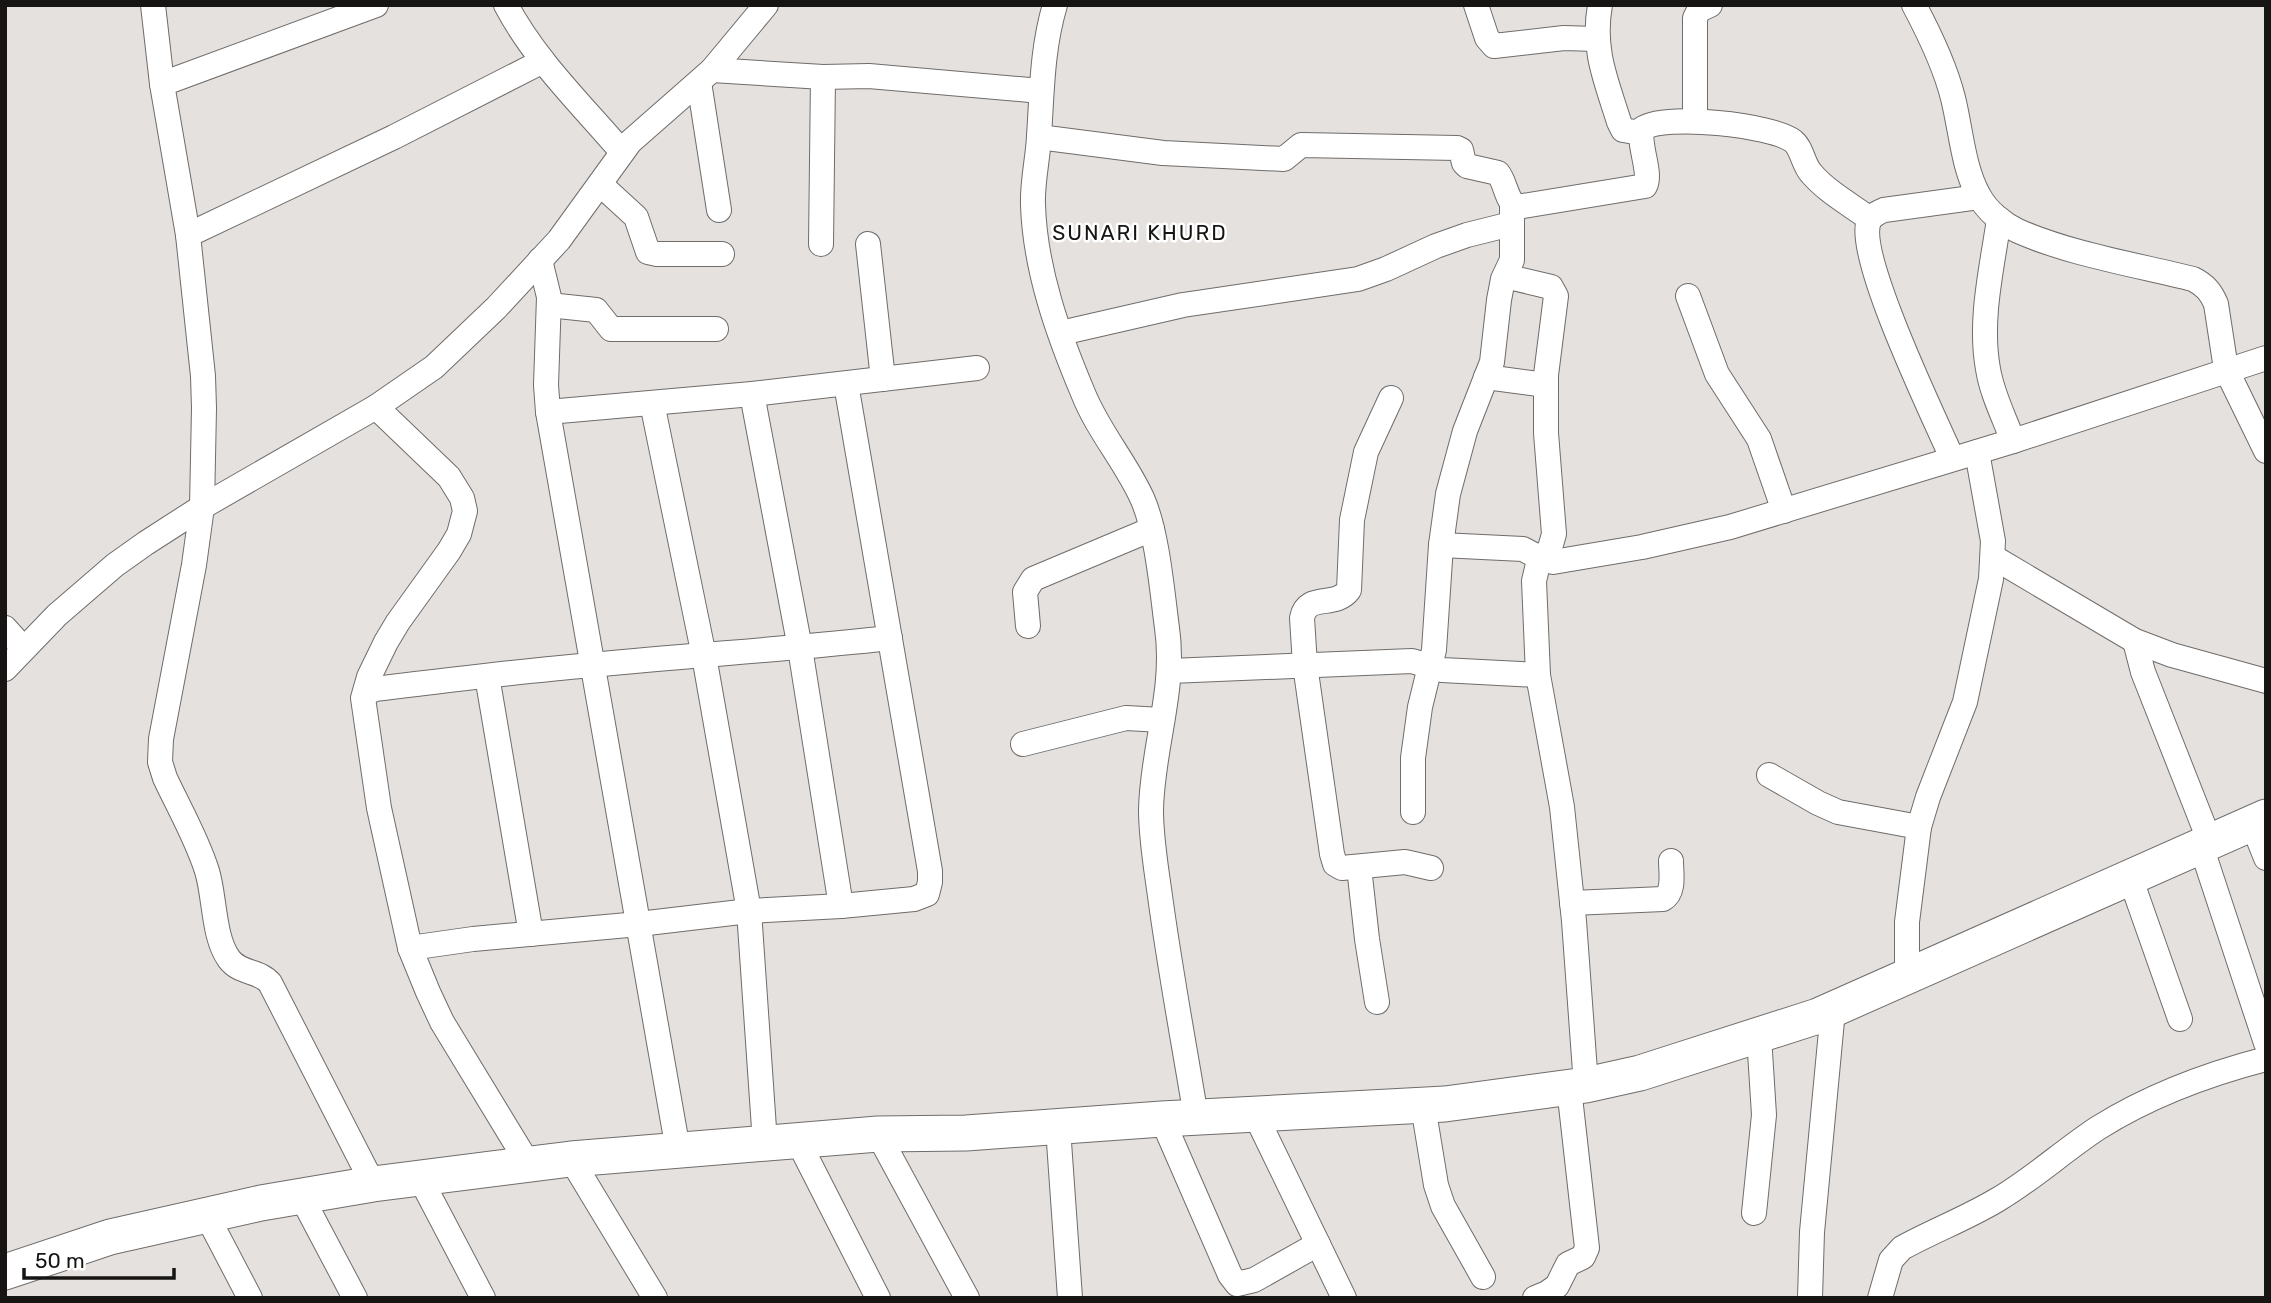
<svg xmlns="http://www.w3.org/2000/svg" width="2271" height="1303" viewBox="0 0 2271 1303" font-family="Rubik,sans-serif">
<style>
.lines{fill:none;stroke-linecap:round;stroke-linejoin:round}
.street-casing{stroke:#6f6c6a;stroke-width:26}
.secondary-casing{stroke:#6f6c6a;stroke-width:37}
.street{stroke:#fff;stroke-width:24}
.secondary{stroke:#fff;stroke-width:35}
.labels{text-anchor:middle;dominant-baseline:central;stroke-width:5;stroke-linejoin:round;paint-order:stroke}
.quarter-label{font-size:21px;letter-spacing:2px;fill:#161514;stroke:#fff}
</style>
<rect width="100%" height="100%" fill="#e5e1df"/>
<g class="lines">
<defs>
<g id="street">
<path d="M153,5L162,84L188,235L203,376L204,408L202,507L194,565L161,739L160,762L165,778C179,808 197,839 207,871C215,897 213,937 229,959C240,974 259,970 270,983L373,1184"/>
<path d="M506,5C535,60 582,105 622,152"/>
<path d="M1055,5C1042,48 1042,92 1039,136C1038,159 1032,182 1033,205C1035,269 1058,334 1083,393C1098,431 1125,461 1142,498C1157,531 1162,590 1167,628C1176,690 1152,748 1151,810C1151,839 1156,867 1160,896C1170,970 1184,1044 1196,1117"/>
<path d="M1476,5L1487,38L1494,46L1564,38L1596,39"/>
<path d="M1600,5C1592,50 1606,80 1619,122L1623,130L1641,133"/>
<path d="M1914,5C1930,35 1945,66 1953,98C1961,130 1963,168 1979,196C1987,211 2003,224 2018,231C2070,254 2137,265 2193,279C2205,285 2211,292 2216,304L2226,369L2266,451"/>
<path d="M712,70L823,77L869,76L1041,91"/>
<path d="M699,82L719,210"/>
<path d="M162,84L376,5"/>
<path d="M1695,121V18L1699,10L1710,5"/>
<path d="M1039,137L1163,153L1284,159L1301,145L1457,148L1461,150L1464,163L1467,166L1498,173C1506,183 1506,201 1517,207L1645,186C1652,173 1638,146 1642,129C1664,113 1772,125 1793,141C1802,148 1803,164 1811,173C1827,192 1851,205 1870,219"/>
<path d="M600,184L636,217L648,252L657,254H722"/>
<path d="M1999,219C1992,268 1979,320 1988,369C1992,394 2004,417 2013,441"/>
<path d="M188,235L394,137L543,61"/>
<path d="M821,244L823,77"/>
<path d="M868,244L883,379"/>
<path d="M540,260L549,297L546,385L548,412L678,1150"/>
<path d="M1505,276L1551,287L1556,296L1546,375V433L1554,534L1550,548L1538,564L1534,581L1538,675L1562,807L1574,921L1586,1085"/>
<path d="M1688,296L1717,374L1759,439L1784,511"/>
<path d="M549,305L596,310L611,329H716"/>
<path d="M1061,333L1183,305L1358,279L1386,269L1436,246L1467,235L1511,224"/>
<path d="M1486,377L1546,385"/>
<path d="M752,394L800,648L841,906"/>
<path d="M1391,398L1366,452L1352,520L1349,590C1335,609 1307,592 1302,618L1305,665L1332,854L1335,864L1342,868L1405,862L1431,868"/>
<path d="M652,403L704,656L749,911L765,1143"/>
<path d="M376,407L449,477L462,498L465,511L459,534L449,551L398,622L386,642L369,677L363,698L379,808L410,948L428,992L442,1022L529,1165"/>
<path d="M548,412L752,394L977,368"/>
<path d="M1952,458C1934,417 1859,262 1868,224C1870,216 1877,213 1884,210L1979,197"/>
<path d="M1441,545L1523,549L1542,559L1553,562L1642,547L1730,527L2013,441L2266,358"/>
<path d="M1993,557L2135,641L2172,655L2266,681"/>
<path d="M1028,626L1025,592L1033,579L1152,529"/>
<path d="M5,628L23,648"/>
<path d="M2135,641L2143,672L2210,842"/>
<path d="M5,669L57,615L115,565L146,543L202,507L376,407L434,367L496,308L559,240L630,142L712,70L766,5"/>
<path d="M1170,671L1412,661L1442,670L1538,675"/>
<path d="M487,676L531,934"/>
<path d="M366,693L375,689C448,680 520,671 593,665C692,655 791,649 890,638"/>
<path d="M1023,744L1126,718L1162,720"/>
<path d="M1769,775L1818,803L1838,812L1919,827"/>
<path d="M1413,812V758L1420,707L1434,650L1441,545L1448,494L1465,431L1492,362L1499,300L1503,279L1512,260V204"/>
<path d="M2252,823L2266,858"/>
<path d="M2201,846L2266,1043"/>
<path d="M1359,867L1367,939L1377,1002"/>
<path d="M2130,877L2180,1019"/>
<path d="M1572,903L1663,899C1675,892 1671,873 1671,861"/>
<path d="M410,948L473,939L639,924L749,911L841,906L914,899L927,894L930,882V871L846,384"/>
<path d="M1907,976V922L1919,827L1928,797L1965,702L1991,579L1993,541L1977,452"/>
<path d="M1423,1106L1436,1185L1443,1206L1483,1277"/>
<path d="M1255,1114L1344,1298"/>
<path d="M1162,1119L1230,1275L1237,1284L1254,1280L1318,1244"/>
<path d="M1058,1128L1070,1298"/>
<path d="M878,1134L967,1298"/>
<path d="M798,1141L878,1298"/>
<path d="M571,1159L655,1298"/>
<path d="M421,1180L483,1298"/>
<path d="M301,1196L355,1298"/>
<path d="M1754,1213L1764,1115L1759,1036"/>
<path d="M206,1214L250,1298"/>
<path d="M1535,1298L1547,1293L1557,1286L1568,1264L1583,1257L1587,1248L1569,1088"/>
<path d="M1810,1298L1812,1232L1833,1010"/>
<path d="M1880,1298L1891,1260L1902,1248C1933,1231 1967,1218 1997,1200C2033,1179 2063,1151 2098,1128C2149,1096 2208,1074 2266,1059"/>
</g>
<path id="secondary" d="M5,1272L110,1237L261,1203L373,1184L571,1159L878,1134L966,1133L1162,1119L1445,1104L1586,1085L1640,1073L1818,1016L2266,817"/>
</defs>
<use href="#street" class="street-casing"/>
<use href="#secondary" class="secondary-casing"/>
<use href="#street" class="street"/>
<use href="#secondary" class="secondary"/>
</g>
<g class="labels">
<g class="quarter-label">
<text x="1140" y="232">SUNARI KHURD</text>
</g>
</g>
<rect width="2271" height="1303" fill="none" stroke="#161514" stroke-width="14"/>
<path d="M24 1268v10h150v-10" fill="none" stroke="#161514" stroke-width="3.5"/>
<text x="35" y="1268" font-size="21" fill="#161514" stroke="#ffffff" stroke-width="5" paint-order="stroke">50 m</text>
</svg>
